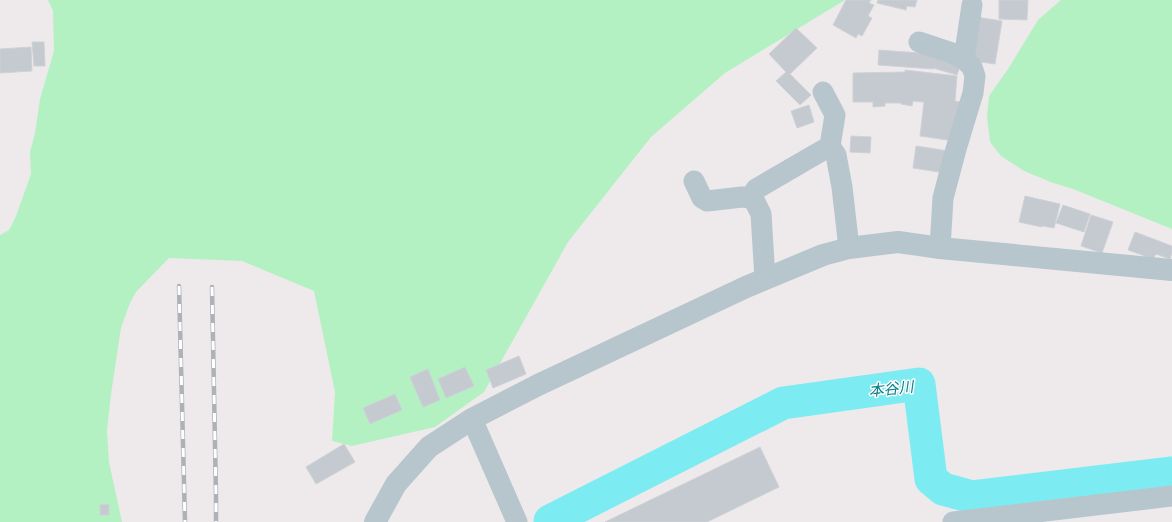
<svg xmlns="http://www.w3.org/2000/svg" width="1172" height="522" viewBox="0 0 1172 522" font-family="'DM Sans','Noto Sans JP',sans-serif">
<style>
.green{fill:#b3f1c2}
.lines{fill:none;stroke-linecap:round;stroke-linejoin:round}
.river{stroke:#7decf2;stroke-width:33}
.building{fill:#c4cacf;stroke:#ced2d8}
.minor{stroke:#b7c6cc;stroke-width:21}
.tertiary{stroke:#b7c6cc;stroke-width:22}
.rail-casing{stroke:#acb2b6;stroke-width:4.5}
.rail{stroke:#fff;stroke-width:3;stroke-dasharray:9;stroke-linecap:butt}
.labels{text-anchor:middle;dominant-baseline:central;stroke-width:3;stroke-linejoin:round;paint-order:stroke}
.water-label{font-size:15px;font-style:italic;fill:#058087;stroke:#fff}
</style>
<rect width="100%" height="100%" fill="#eeeaeb"/>
<g class="green">
<path d="M48,0H845L725,73L651,137L568,242L484,392L435,427L352,446L332,441L335,392L314,291L242,261L169,258L136,292L130,303L121,328L111,394L107,431L109,462L122,522H0V235L9,230L16,216L31,174L30,152L35,133L40,99L54,51L53,11Z"/>
<path d="M1061,0H1172V229L1073,189L1053,183L1024,171L1001,156L990,142L987,117L989,96L1008,69L1038,20Z"/>
</g>
<g class="lines">
<path class="river" d="M550,521L783,403L919,384L931,479L943,489L972,497L1172,473"/>
</g>
<g class="building">
<path d="M846,0H871L869,3L874,5L868,16L872,18L862,36L858,34L856,38L833,25Z"/>
<path d="M878,0H917L915,7L907,6L906,10L877,3Z"/>
<path d="M999,0H1028L1027,20L999,19Z"/>
<path d="M976,17L1002,21L995,64L974,61Z"/>
<path d="M796,28L817,48L790,74L811,95L800,105L776,81L786,72L769,54Z"/>
<path d="M32,42H44L45,66H34Z"/>
<path d="M31,47L32,71L0,73V49Z"/>
<path d="M879,50L934,54L961,63L957,75L933,68V69L878,65Z"/>
<path d="M905,70L957,76L955,101L960,102L954,141L920,136L924,102L913,101L912,106L901,104V103H885V106L873,107V102H853V73L905,72Z"/>
<path d="M809,105L814,122L797,128L791,111Z"/>
<path d="M851,136L871,137L870,153L850,152Z"/>
<path d="M916,146L949,151L945,173L913,168Z"/>
<path d="M1025,196L1060,204L1054,228L1042,226V227L1019,222Z"/>
<path d="M1063,205L1090,214L1084,232L1056,223Z"/>
<path d="M1091,215L1113,222L1102,253L1081,246Z"/>
<path d="M1135,232L1172,246V253L1170,259L1156,254L1153,259L1128,250Z"/>
<path d="M519,356L526,374L493,388L486,370Z"/>
<path d="M465,367L474,386L446,398L438,379Z"/>
<path d="M428,369L440,400L423,407L410,377Z"/>
<path d="M395,394L402,410L370,424L363,408Z"/>
<path d="M344,444L355,462L316,484L306,467Z"/>
<path d="M760,447L779,487L707,522H605Z"/>
<path d="M109,504V515H100V505Z"/>
</g>
<g class="lines">
<g class="minor">
<path d="M919,42L952,53L964,59L972,67L975,76L973,93L956,149L943,198L940,248"/>
<path d="M964,59L972,5"/>
<path d="M823,92L835,115L830,146L836,155L842,187L849,248"/>
<path d="M694,181L702,198L707,201L742,197L750,198L755,202L761,214L765,279"/>
<path d="M750,198L756,189L830,146"/>
<path d="M472,419L517,522"/>
<path d="M953,522L1172,496"/>
</g>
<path class="tertiary" d="M375,522L396,484L429,447L472,419L538,385L746,287L823,255L849,248L898,242L940,248L1172,270"/>
<defs>
<g id="rail">
<path d="M179,286L185,522"/>
<path d="M212,287L216,496V522"/>
</g>
</defs>
<use href="#rail" class="rail-casing"/>
<use href="#rail" class="rail"/>
</g>
<g class="labels">
<g class="water-label">
<text transform="translate(891 389) rotate(-6)">本谷川</text>
</g>
</g>
</svg>
